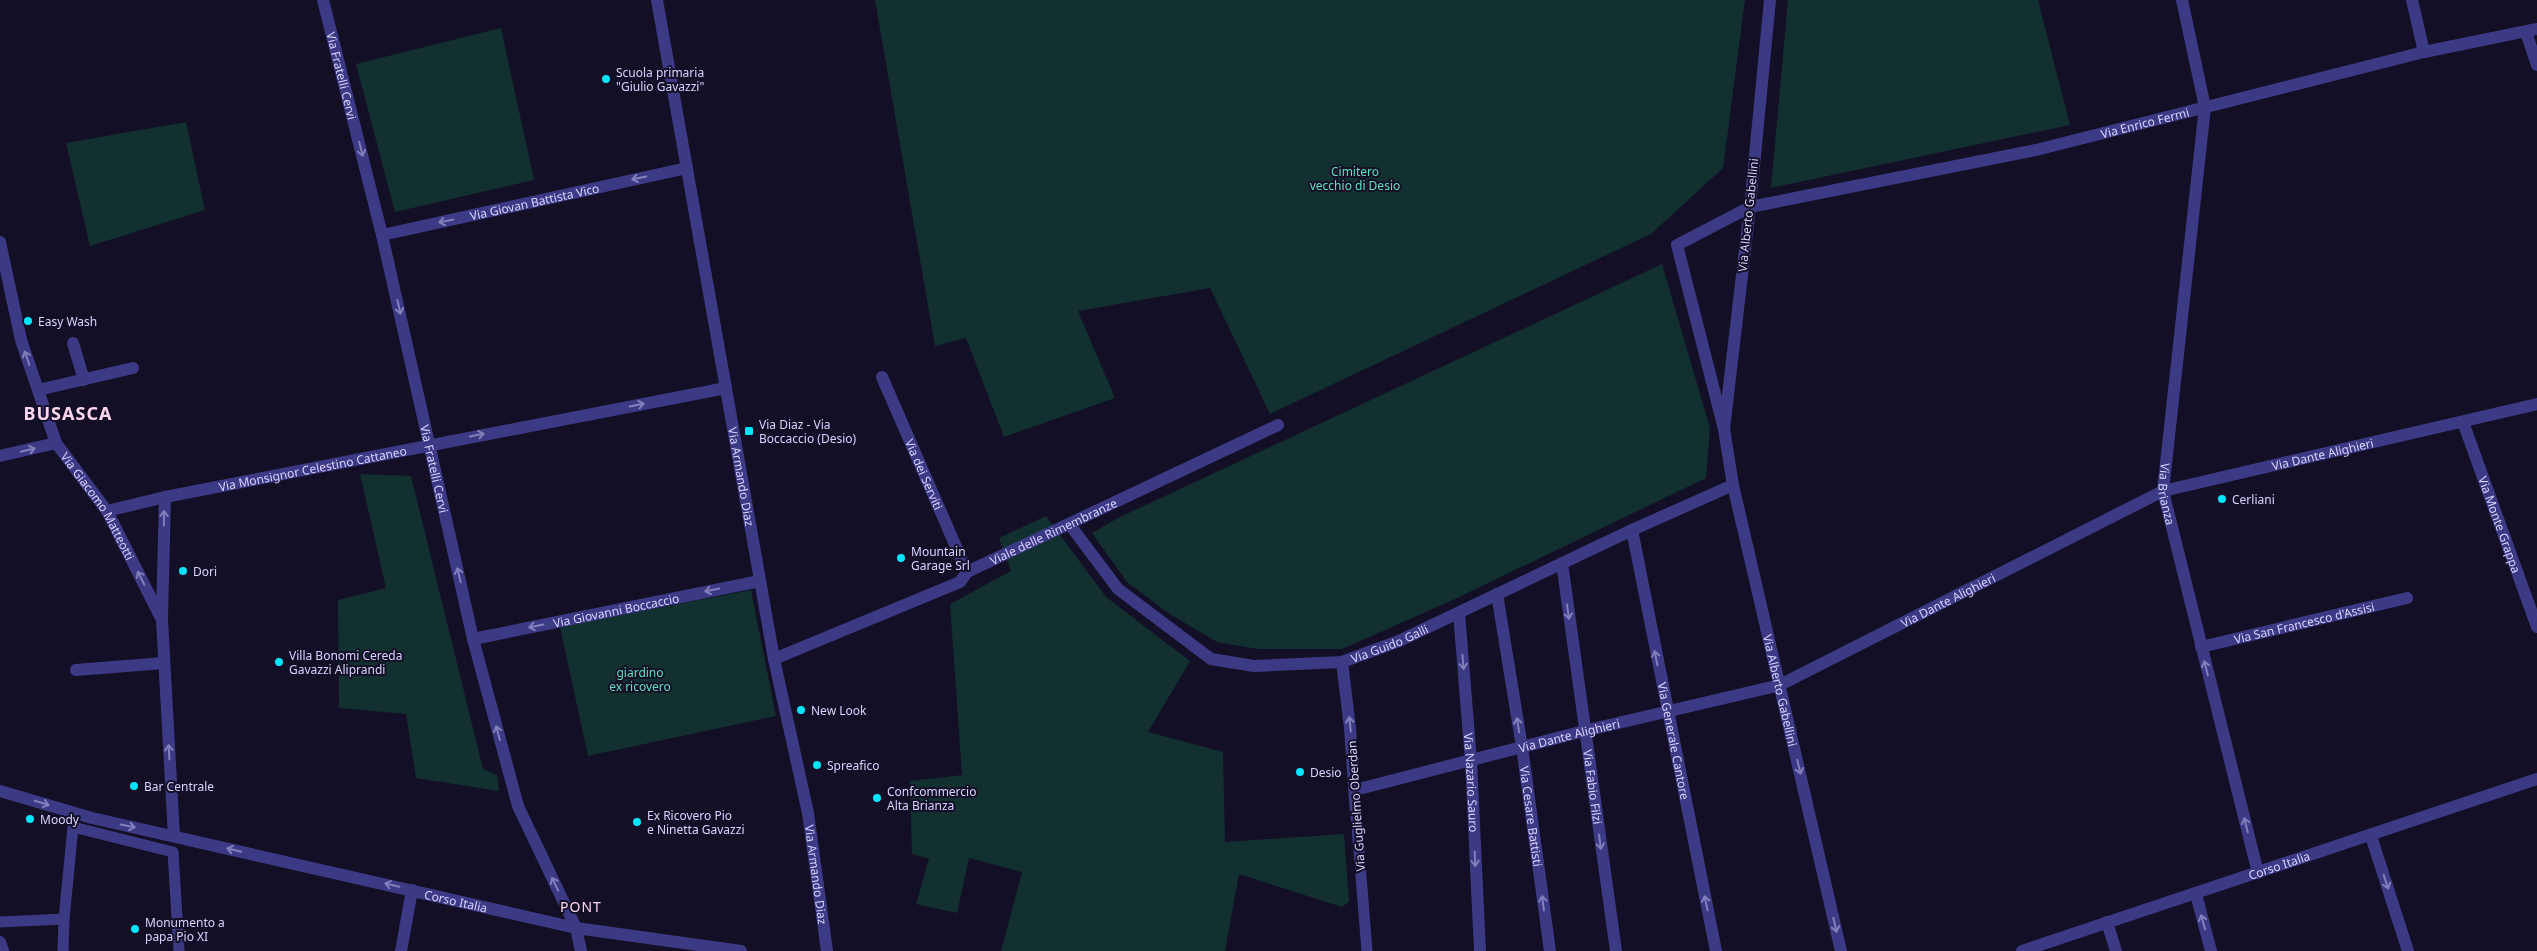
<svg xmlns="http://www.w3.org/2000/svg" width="2537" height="951" viewBox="0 0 2537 951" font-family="'Noto Sans',sans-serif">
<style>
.green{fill:#12302f}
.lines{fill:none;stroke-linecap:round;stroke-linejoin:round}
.pedestrian{stroke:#3d3a85;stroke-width:11}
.minor{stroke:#3d3a85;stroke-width:12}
.tertiary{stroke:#3d3a85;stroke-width:12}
.oneway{stroke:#837fbc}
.poi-dot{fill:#00e5ff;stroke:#130f26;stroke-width:2}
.labels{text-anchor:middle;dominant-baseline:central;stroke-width:4;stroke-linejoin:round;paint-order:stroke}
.poi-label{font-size:12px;fill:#d9d4ff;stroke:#130f26;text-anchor:start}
.street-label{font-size:12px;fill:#d9d4ff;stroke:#130f26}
.park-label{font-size:12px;fill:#5fe0c0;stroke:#130f26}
.neighbourhood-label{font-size:14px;letter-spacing:1px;fill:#ffd6f0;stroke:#130f26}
.district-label{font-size:18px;font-weight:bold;letter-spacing:1px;fill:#ffd6f0;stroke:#130f26}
</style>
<rect width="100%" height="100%" fill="#130f26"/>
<g class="green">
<path d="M875,0H1745L1723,168L1651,234L1270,414L1210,288L1078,311L1115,398L1004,437L966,338L935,346Z"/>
<path d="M1788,0H2038L2070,125L1771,188Z"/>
<path d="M501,28L534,180L395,212L356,64Z"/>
<path d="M186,122L205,210L90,246L66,143Z"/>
<path d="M1662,264L1710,428L1706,478L1455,599L1342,649H1258L1217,642L1168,613L1127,582L1092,533L1118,518Z"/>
<path d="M360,474L411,476L483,769L497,775L499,791L416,778L406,714L339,708L338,600L386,588Z"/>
<path d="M1046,516L1106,597L1190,661L1148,732L1223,752L1225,842L1344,834L1349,902L1342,907L1239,874L1225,951H1001L1022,872L969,858L957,913L916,904L929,859L912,854L910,781L962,775L950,604L1011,571L999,538Z"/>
<path d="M751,590L776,716L588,756L560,627Z"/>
</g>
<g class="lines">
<g class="pedestrian">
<path d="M1356,814L1367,951"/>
<path d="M0,922L64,919"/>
<path d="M63,951L64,919L73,827L173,852L179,951"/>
</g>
<g class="minor">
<path id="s1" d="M323,0L382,235L473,639L518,806L576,928L581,951"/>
<path id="s2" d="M1770,0L1750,207L1724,429L1733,485L1841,951"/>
<path id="s3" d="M2182,0L2205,107L2163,491L2258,873"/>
<path d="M2412,0L2424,52"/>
<path d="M2526,32L2537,65"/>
<path id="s4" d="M382,235L687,168"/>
<path id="s5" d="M0,242L21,340L56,443L107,511L162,620L174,836"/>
<path d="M73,343L84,380"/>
<path id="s6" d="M882,377L967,572"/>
<path d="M38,390L133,368"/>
<path id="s7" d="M2463,422L2537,627"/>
<path id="s8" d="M1724,429L1677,245L1750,207L2036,150L2424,52L2537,29"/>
<path d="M0,456L56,443"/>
<path id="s9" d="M107,511L165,497L726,388"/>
<path id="s10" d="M1070,525L1118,589L1211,659L1254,666L1342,662L1399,641L1632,530L1733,485"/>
<path id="s11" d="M1632,530L1716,951"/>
<path id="s12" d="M1562,563L1616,951"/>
<path id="s13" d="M1497,594L1522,747L1550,951"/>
<path id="s14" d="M1459,613L1471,761L1480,951"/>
<path d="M162,617L165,497"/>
<path id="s15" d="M473,639L760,581"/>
<path id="s16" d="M2201,647L2407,598"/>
<path id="s17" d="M774,659L960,582L967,572L1278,425"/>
<path d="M1342,662L1350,728L1356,814"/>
<path d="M76,670L164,663"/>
<path id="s18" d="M1355,790L1584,731L1780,685L2163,491L2537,404"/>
<path id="s19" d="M0,791L92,818L576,928L741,951"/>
<path d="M2371,836L2408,951"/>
<path d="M2196,894L2211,951"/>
<path d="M2107,922L2116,951"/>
<path d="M0,942L3,951"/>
<path d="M401,951L412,890"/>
<path id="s20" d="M2022,951L2537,779"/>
</g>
<path class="tertiary" id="s21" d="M657,0L774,659L808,813L827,951"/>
</g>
<defs><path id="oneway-shaft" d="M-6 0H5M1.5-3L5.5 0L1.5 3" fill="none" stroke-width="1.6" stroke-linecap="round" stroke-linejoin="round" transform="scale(1.25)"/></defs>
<g class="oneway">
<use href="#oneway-shaft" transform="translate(361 149) rotate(76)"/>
<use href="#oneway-shaft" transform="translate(639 178) rotate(168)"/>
<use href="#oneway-shaft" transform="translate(446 221) rotate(168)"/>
<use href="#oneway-shaft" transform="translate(399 307) rotate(77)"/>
<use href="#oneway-shaft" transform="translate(27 358) rotate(-109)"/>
<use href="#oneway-shaft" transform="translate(637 405) rotate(-11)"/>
<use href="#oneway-shaft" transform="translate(477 435) rotate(-11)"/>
<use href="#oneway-shaft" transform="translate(28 450) rotate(-13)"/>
<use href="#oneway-shaft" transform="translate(164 518) rotate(-89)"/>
<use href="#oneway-shaft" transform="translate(459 575) rotate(-103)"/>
<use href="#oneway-shaft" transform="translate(141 578) rotate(-117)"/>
<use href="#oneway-shaft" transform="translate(712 590) rotate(169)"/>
<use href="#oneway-shaft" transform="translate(1568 612) rotate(82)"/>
<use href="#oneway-shaft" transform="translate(536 626) rotate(169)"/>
<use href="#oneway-shaft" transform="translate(1656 658) rotate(-101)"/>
<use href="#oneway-shaft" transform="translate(1463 662) rotate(85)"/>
<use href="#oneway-shaft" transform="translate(2206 668) rotate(-104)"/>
<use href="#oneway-shaft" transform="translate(1350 724) rotate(-96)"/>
<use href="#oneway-shaft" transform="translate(1518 725) rotate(-99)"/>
<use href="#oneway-shaft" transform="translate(498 733) rotate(-105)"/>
<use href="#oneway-shaft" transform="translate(169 752) rotate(-93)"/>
<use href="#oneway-shaft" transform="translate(1799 767) rotate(77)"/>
<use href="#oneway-shaft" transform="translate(42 803) rotate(17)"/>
<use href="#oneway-shaft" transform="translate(2246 825) rotate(-104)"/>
<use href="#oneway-shaft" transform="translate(128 826) rotate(12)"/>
<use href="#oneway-shaft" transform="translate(1600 842) rotate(82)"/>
<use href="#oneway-shaft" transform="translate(234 850) rotate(-167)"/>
<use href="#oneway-shaft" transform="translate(1475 859) rotate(87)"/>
<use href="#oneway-shaft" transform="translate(2386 882) rotate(72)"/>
<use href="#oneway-shaft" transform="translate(555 884) rotate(-116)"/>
<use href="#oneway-shaft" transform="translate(392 885) rotate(-167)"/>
<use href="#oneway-shaft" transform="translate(1543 903) rotate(-97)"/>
<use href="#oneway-shaft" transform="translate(1706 903) rotate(-102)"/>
<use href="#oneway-shaft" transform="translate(2203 922) rotate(-106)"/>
<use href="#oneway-shaft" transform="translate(1835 925) rotate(77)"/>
</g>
<g class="poi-dot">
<circle cx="606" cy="79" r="5"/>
<circle cx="28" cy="321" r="5"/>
<rect x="744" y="426" width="10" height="10" rx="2.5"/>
<circle cx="2222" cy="499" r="5"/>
<circle cx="901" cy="558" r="5"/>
<circle cx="183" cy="571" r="5"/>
<circle cx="279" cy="662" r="5"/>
<circle cx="801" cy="710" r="5"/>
<circle cx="817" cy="765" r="5"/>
<circle cx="1300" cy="772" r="5"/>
<circle cx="134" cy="786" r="5"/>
<circle cx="877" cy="798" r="5"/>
<circle cx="30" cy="819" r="5"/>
<circle cx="637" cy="822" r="5"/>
<circle cx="135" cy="929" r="5"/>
</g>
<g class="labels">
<g class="poi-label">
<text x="616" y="72">Scuola primaria<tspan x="616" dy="14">"Giulio Gavazzi"</tspan></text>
<text x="38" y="321">Easy Wash</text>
<text x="759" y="424">Via Diaz - Via<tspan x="759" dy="14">Boccaccio (Desio)</tspan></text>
<text x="2232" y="499">Cerliani</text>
<text x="911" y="551">Mountain<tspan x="911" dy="14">Garage Srl</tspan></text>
<text x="193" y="571">Dori</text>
<text x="289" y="655">Villa Bonomi Cereda<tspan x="289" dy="14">Gavazzi Aliprandi</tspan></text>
<text x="811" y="710">New Look</text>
<text x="827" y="765">Spreafico</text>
<text x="1310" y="772">Desio</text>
<text x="144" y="786">Bar Centrale</text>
<text x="887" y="791">Confcommercio<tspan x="887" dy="14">Alta Brianza</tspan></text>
<text x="647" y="815">Ex Ricovero Pio<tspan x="647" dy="14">e Ninetta Gavazzi</tspan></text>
<text x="40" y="819">Moody</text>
<text x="145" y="922">Monumento a<tspan x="145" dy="14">papa Pio XI</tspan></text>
</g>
<g class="street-label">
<text stroke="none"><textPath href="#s1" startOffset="78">Via Fratelli Cervi</textPath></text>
<text stroke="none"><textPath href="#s8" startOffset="676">Via Enrico Fermi</textPath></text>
<text stroke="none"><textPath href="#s4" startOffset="156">Via Giovan Battista Vico</textPath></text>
<text transform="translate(1748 215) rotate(-84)">Via Alberto Gabellini</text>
<text stroke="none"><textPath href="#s18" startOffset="1031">Via Dante Alighieri</textPath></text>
<text stroke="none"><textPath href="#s9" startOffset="210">Via Monsignor Celestino Cattaneo</textPath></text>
<text stroke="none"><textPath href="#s1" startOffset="482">Via Fratelli Cervi</textPath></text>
<text stroke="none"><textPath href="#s6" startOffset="106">Via dei Serviti</textPath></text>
<text stroke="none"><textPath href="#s21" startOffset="484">Via Armando Diaz</textPath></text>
<text stroke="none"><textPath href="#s3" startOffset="499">Via Brianza</textPath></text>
<text stroke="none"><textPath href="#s5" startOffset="285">Via Giacomo Matteotti</textPath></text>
<text stroke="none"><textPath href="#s7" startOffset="109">Via Monte Grappa</textPath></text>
<text stroke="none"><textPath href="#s17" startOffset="309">Viale delle Rimembranze</textPath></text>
<text stroke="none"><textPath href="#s18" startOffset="626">Via Dante Alighieri</textPath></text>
<text stroke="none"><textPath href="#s15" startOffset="146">Via Giovanni Boccaccio</textPath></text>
<text stroke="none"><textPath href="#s16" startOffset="106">Via San Francesco d'Assisi</textPath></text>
<text stroke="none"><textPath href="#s10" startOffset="379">Via Guido Galli</textPath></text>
<text stroke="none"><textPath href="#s2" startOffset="699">Via Alberto Gabellini</textPath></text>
<text stroke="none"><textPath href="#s18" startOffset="221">Via Dante Alighieri</textPath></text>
<text stroke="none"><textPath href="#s11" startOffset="215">Via Generale Cantore</textPath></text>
<text stroke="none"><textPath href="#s14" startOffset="170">Via Nazario Sauro</textPath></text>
<text stroke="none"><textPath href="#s12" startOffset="226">Via Fabio Filzi</textPath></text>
<text transform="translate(1356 806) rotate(-94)">Via Guglielmo Oberdan</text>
<text stroke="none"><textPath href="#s13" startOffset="225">Via Cesare Battisti</textPath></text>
<text stroke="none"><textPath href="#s20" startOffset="271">Corso Italia</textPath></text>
<text stroke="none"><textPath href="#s21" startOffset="889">Via Armando Diaz</textPath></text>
<text stroke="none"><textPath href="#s19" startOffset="469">Corso Italia</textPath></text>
</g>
<g class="park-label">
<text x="1355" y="171">Cimitero<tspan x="1355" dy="14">vecchio di Desio</tspan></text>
<text x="640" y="672">giardino<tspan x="640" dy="14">ex ricovero</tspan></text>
</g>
<g class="neighbourhood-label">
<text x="581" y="906">PONT</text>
</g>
<g class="district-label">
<text x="68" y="413">BUSASCA</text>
</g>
</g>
</svg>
